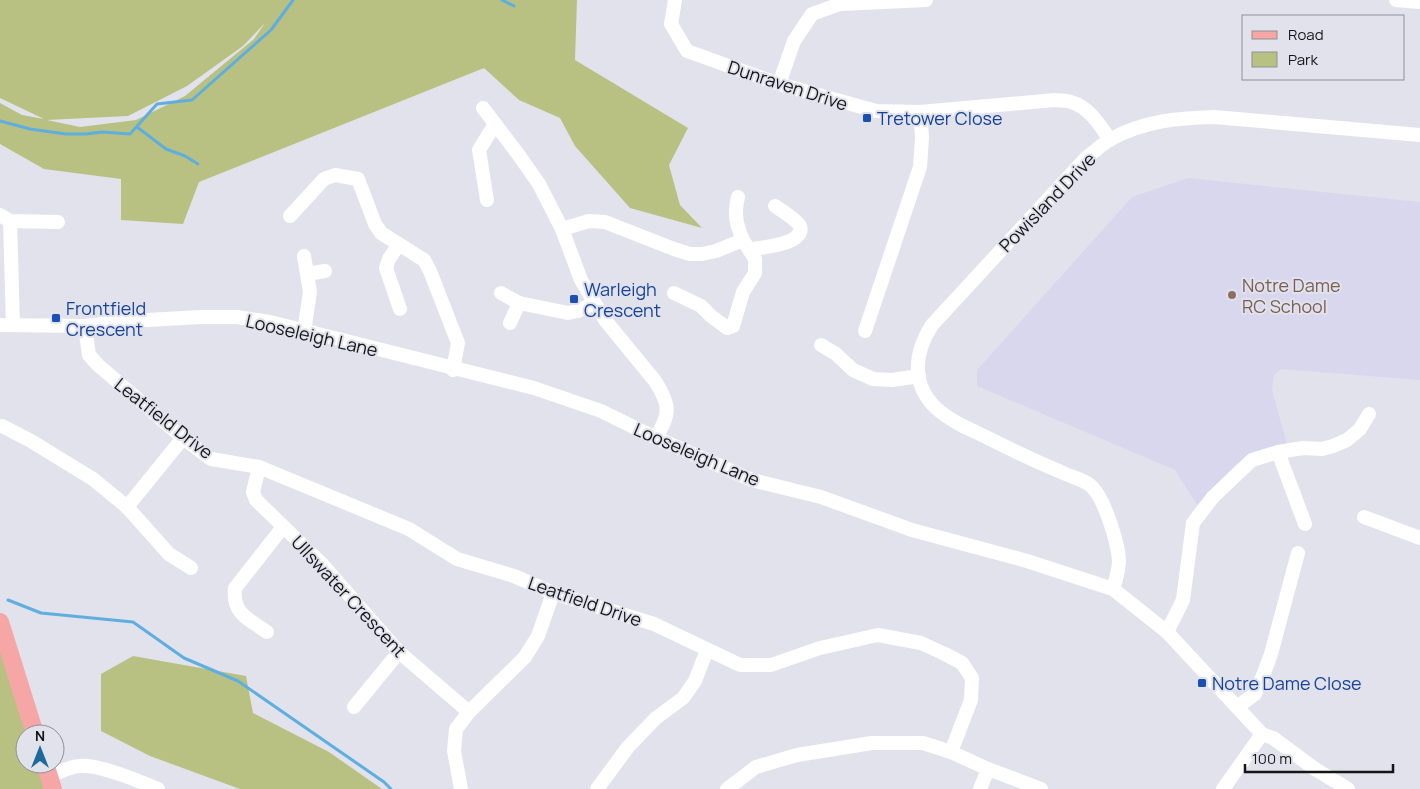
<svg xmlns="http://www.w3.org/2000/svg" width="1420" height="789" viewBox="0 0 1420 789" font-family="Manrope,sans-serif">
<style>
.education{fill:#d9d7ed}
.green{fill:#b8c182;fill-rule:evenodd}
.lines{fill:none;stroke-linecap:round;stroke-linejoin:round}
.stream{stroke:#5eaedf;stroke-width:3}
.minor{stroke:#fff;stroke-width:14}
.major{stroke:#f6a6a4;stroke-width:18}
.transit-dot{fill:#1a4fb4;stroke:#e2e2ec;stroke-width:2}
.education-dot{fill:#8d6e63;stroke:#e2e2ec;stroke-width:2}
.labels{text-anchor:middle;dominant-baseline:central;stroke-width:4;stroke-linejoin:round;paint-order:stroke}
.street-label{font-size:18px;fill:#151518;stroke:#e2e2ec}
.transit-label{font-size:18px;fill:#164399;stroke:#e2e2ec;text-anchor:start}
.education-label{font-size:18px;fill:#785e54;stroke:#e2e2ec;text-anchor:start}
</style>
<rect width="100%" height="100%" fill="#e2e2ec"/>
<path class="education" d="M1188,178L1420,202V380L1281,369L1274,375L1272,390L1287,444L1235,465L1197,505L1175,470L977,386V370L1132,197Z"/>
<g class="green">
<path d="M0,0H577L575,60L688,128L669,165L680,205L702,228L630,208L575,146L560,118L519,100L484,68L199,182L183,224L121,220V179L44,169L0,144V103L22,115L44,119L0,98ZM265,23L254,39L185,96L136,120L80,127L47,120L128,116L187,86L243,46Z"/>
<path d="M0,648L28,734H25V764H38L47,789H0Z"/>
<path d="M133,656L246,676L253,713L329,752L382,789H240L150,756L101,731V674Z"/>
</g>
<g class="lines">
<g class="stream">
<path d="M502,0L514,6"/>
<path d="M0,121L30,129L66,134H86L102,132L130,134L157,104L192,100L271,30L293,0"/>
<path d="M137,127L166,149L185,156L198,164"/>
<path d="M8,600L41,613L133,622L184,658L238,681L384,782L391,789"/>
</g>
<g class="minor">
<path d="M675,0L671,24L687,51L779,84L876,111L920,112L1055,100C1060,101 1066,100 1071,102C1089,107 1100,125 1110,140"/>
<path d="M1396,0L1420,2"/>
<path d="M779,84L794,41L812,14L840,4L926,0"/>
<path d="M483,108L518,154L539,184L562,229L581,280L605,320L655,381C671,406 670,413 656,438"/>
<path d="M738,197C734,214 736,224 743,240"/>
<path d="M487,200L479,150L495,124"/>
<path d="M0,215L10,221L58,222"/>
<path d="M290,216L324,179L335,175L358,179L375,224L381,233L424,260L430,271L458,343L453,370"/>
<path d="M10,221L13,325"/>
<path d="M562,229L589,221L605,222L674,249L690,254H702L716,251L743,240L755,259V273L743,292L733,326L727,328L711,316L701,306L674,293"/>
<path d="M399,244L389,259L386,268L400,309"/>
<path d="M750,249C761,248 806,244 800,226C797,220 781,210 775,206"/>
<path d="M304,256L310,292L304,332"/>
<path d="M307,274L325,271"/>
<path d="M501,293L519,303L568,313L578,311L594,303"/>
<path d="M510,323L519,303"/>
<path d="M0,325L85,326L129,321L201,317H237L270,322L534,388L601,411L656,438L752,480L821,497L912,530L1027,561L1113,589L1167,632L1262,734L1273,738L1315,769L1348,789"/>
<path d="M85,326L89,355L98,365L183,438L211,459L259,467L409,529L457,559L514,576L553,593L654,624L740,665H771L820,648L878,635L921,643L945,654L962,663L972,678L971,700L951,752"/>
<path d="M865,331L920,167L922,137L920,112"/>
<path d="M821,345L836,354L853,370L873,379L892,380L919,376"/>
<path d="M2,426L31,441L93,479L127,507L169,554L191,568"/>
<path d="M1278,452L1305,524"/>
<path d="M259,467L253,492L256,500L322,564L399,652L469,712"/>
<path d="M127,507L183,438"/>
<path d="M1364,517L1420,538"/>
<path d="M1113,589C1116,580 1118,572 1119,563C1119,545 1104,496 1090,485C1082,479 1068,476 1059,471C1035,461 1012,450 990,439C972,430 951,422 936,408C911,384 914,353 932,325L1086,158C1094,152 1102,144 1111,139C1144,121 1177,118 1214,117L1420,135"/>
<path d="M267,632C249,619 232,614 235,588L283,527"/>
<path d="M1167,632L1183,600L1193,523L1213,497L1252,460L1278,452L1303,448L1322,449L1333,446L1347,440L1360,429L1369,414"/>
<path d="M354,707L399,652"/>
<path d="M1237,707L1255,694L1264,673L1271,654L1298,553"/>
<path d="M49,776C58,773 69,767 79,766C99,764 139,781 158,789"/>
<path d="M461,789L454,751L456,729L469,712L525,657L538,636L553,593"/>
<path d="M597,789L628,747L656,718L683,698L695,681L707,650"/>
<path d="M727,789L756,767L797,755L872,743H923L951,752L988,769L1041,789"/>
<path d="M980,789L988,769"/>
<path d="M1223,789L1262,734"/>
</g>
<g class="major">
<path d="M0,622L35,734"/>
<path d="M45,764L53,789"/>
</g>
</g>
<g class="transit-dot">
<rect x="862" y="113" width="10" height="10" rx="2.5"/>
<rect x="569" y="294" width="10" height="10" rx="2.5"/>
<rect x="51" y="313" width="10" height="10" rx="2.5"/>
<rect x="1197" y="678" width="10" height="10" rx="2.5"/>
</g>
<circle class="education-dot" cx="1232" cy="295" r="5"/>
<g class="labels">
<g class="street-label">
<text transform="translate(788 85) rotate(18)">Dunraven Drive</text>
<text transform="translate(1047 202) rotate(-46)">Powisland Drive</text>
<text transform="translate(312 335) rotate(13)">Looseleigh Lane</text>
<text transform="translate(164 418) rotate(38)">Leatfield Drive</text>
<text transform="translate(697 454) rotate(23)">Looseleigh Lane</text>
<text transform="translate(349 596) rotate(47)">Ullswater Crescent</text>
<text transform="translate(585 601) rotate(19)">Leatfield Drive</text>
</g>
<g class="transit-label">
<text x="877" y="118">Tretower Close</text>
<text x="584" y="289">Warleigh<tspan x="584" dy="21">Crescent</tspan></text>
<text x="66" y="308">Frontfield<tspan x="66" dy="21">Crescent</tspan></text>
<text x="1212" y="683">Notre Dame Close</text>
</g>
<g class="education-label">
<text x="1242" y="285">Notre Dame<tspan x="1242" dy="21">RC School</tspan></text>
</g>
</g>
<rect x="1242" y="15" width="162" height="65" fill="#e2e2ec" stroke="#909097"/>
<rect x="1252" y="31" width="25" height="8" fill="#f6a6a4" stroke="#909097"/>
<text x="1288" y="40" font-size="15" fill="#151518">Road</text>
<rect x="1252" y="52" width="25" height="15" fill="#b8c182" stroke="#909097"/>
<text x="1288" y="65" font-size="15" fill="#151518">Park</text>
<g transform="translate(40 749)"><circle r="24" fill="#e2e2ec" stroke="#909097"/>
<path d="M0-4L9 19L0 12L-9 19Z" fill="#1d699c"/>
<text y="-8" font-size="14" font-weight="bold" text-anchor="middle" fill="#151518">N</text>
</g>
<path d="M1245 764v8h148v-8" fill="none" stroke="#151518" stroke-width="2.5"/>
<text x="1252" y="764" font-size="15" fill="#151518" stroke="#e2e2ec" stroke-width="4" paint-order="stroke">100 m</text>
</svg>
